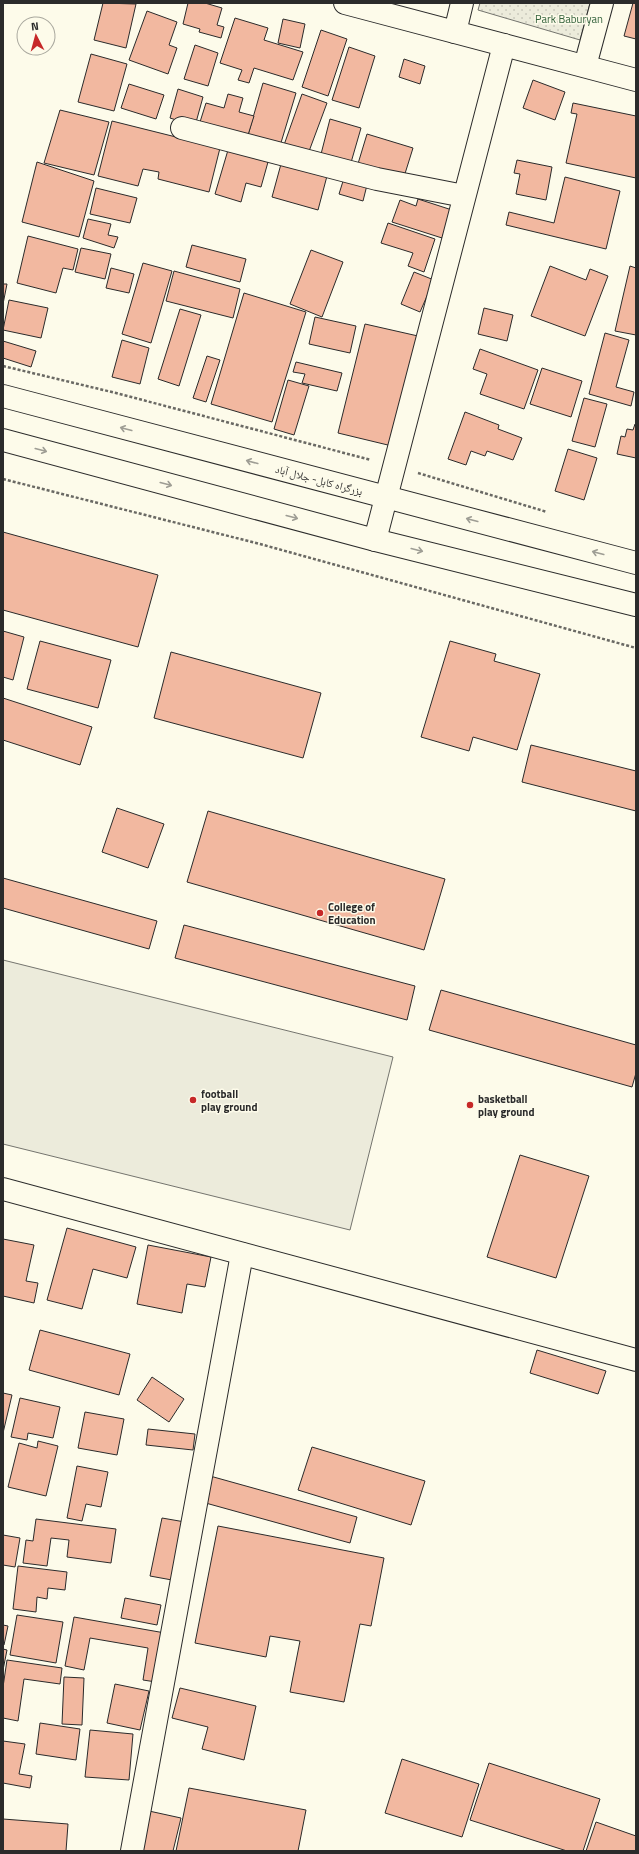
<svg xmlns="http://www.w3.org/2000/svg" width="639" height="1854" viewBox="0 0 639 1854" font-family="'Titillium Web','Noto Naskh Arabic',sans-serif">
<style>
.grass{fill:url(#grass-dots);stroke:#74746e}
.pitch{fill:#ecebdb;stroke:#74746e}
.building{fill:#f2b8a0;stroke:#2b2b2b}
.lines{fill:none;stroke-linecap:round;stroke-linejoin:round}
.street-casing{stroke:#2b2b2b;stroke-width:24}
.secondary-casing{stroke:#2b2b2b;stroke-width:24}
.highway-casing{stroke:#2b2b2b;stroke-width:24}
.path{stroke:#6a6964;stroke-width:2.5;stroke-dasharray:3 2;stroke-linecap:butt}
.street{stroke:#fdfbea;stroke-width:22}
.secondary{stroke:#fdfbea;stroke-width:22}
.highway{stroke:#fdfbea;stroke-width:22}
.oneway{stroke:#9e9d94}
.poi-dot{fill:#c62828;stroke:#fdfbea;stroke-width:1.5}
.labels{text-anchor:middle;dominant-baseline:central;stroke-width:3;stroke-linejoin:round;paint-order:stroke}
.park-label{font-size:11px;fill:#34623c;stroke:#fdfbea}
.street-label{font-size:11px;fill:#2b2b2b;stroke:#fdfbea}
.poi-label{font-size:11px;font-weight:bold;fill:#2b2b2b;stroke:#fdfbea;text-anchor:start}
</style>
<defs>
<pattern id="grass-dots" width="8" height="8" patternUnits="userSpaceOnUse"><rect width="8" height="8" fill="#ecebdb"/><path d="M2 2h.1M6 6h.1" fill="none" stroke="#cbcabc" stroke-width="1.8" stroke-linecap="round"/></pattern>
</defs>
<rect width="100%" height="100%" fill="#fdfbea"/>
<path class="grass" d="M480,3H590L580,40L478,10Z"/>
<path class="pitch" d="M3,960L393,1057L350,1230L3,1144Z"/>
<g class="building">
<path d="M103,3L136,4L126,48L94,40Z"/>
<path d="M188,3H205L222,8L217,25L224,27L221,38L199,32L200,29L183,24Z"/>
<path d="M633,3H636V39L624,36Z"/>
<path d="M147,11L177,22L169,45L177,48L168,74L129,60Z"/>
<path d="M235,18L268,28L264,40L303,52L293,80L254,68L249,83L238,80L242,70L220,63Z"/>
<path d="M283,19L305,24L300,48L278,43Z"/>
<path d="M321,30L347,39L328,96L302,87Z"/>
<path d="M195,45L218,53L208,86L184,79Z"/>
<path d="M349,47L375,56L359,108L332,100Z"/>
<path d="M91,54L127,64L114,111L78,102Z"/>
<path d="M404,59L425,66L420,84L399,77Z"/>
<path d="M533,80L565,92L555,120L523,108Z"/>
<path d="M263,83L296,93L280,146L248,135Z"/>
<path d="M129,84L164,95L156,119L121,108Z"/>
<path d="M178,89L203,97L195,126L170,118Z"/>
<path d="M228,94L243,98L239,112L254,116L248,135L200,122L206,103L224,108Z"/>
<path d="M302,94L327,103L308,154L284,145Z"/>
<path d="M573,103L636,116V178L566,163L577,114L571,113Z"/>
<path d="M60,110L109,122L94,175L44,163Z"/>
<path d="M330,119L361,128L350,166L320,158Z"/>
<path d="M112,121L220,148L209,192L158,179L159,172L143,169L138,186L98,176Z"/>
<path d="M367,134L413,148L403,180L357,167Z"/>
<path d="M228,150L268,162L261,187L246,183L241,202L215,194Z"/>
<path d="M517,160L552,167L546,200L516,194L520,174L514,173Z"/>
<path d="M37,162L94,181L79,237L22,222Z"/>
<path d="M281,164L327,176L318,210L272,197Z"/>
<path d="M565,177L620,191L606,249L506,225L509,212L554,223Z"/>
<path d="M344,178L367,185L363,201L339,194Z"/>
<path d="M96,188L137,198L130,223L90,214Z"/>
<path d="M418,199L452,210L442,238L392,222L400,200L416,206Z"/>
<path d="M88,219L111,224L108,235L118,237L114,248L83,238Z"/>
<path d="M388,223L435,239L424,272L408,266L413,253L381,243Z"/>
<path d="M28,236L78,249L73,270L63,268L56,293L17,283Z"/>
<path d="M192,245L246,259L240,282L186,267Z"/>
<path d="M81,248L111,254L105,279L75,272Z"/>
<path d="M311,250L343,262L322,317L290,304Z"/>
<path d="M143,263L172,271L151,343L122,334Z"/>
<path d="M550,266L586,280L590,269L608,276L585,336L531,316Z"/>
<path d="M630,266L636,268V335L615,331Z"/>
<path d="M111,268L134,274L129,293L106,288Z"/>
<path d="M174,271L240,289L233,318L166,301Z"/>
<path d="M414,272L434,280L420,312L401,304Z"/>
<path d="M3,284H7L3,304Z"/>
<path d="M244,293L306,312L272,422L211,404Z"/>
<path d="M9,300L48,308L41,338L3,330Z"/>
<path d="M484,308L513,315L507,341L478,334Z"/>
<path d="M180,309L201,315L179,386L158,379Z"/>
<path d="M315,317L356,326L350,353L309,344Z"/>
<path d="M365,324L418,336L392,446L338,433Z"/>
<path d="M605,333L629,340L616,387L634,392L631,406L589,394Z"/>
<path d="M122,340L149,348L140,384L112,377Z"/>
<path d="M3,341L36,351L31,367L3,358Z"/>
<path d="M480,349L538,370L524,409L480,394L487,374L473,369Z"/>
<path d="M207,356L220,360L206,402L193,398Z"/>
<path d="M296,362L342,373L337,391L302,383L305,374L293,372Z"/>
<path d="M542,368L582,381L571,417L530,404Z"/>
<path d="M288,380L309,386L294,435L274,429Z"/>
<path d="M584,398L607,404L595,447L572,441Z"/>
<path d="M465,412L499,425L498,429L522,438L513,460L487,451L485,456L471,451L466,465L448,459Z"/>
<path d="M635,424H636V458L617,454L621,436L625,437L627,429L633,430Z"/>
<path d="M568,449L597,458L584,500L555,491Z"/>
<path d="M3,532L158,575L138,647L3,610Z"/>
<path d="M3,631L24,637L13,680L3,677Z"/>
<path d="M40,641L111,660L98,708L27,689Z"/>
<path d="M450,641L496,654L494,661L540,674L517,750L473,737L469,751L421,737Z"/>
<path d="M171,652L321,693L303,758L154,718Z"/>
<path d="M3,698L92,727L80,765L3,740Z"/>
<path d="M531,745L636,771V811L522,782Z"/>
<path d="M117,808L164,824L148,868L102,852Z"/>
<path d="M208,811L445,879L424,950L187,882Z"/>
<path d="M3,878L157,921L149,949L3,908Z"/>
<path d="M184,925L415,986L407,1020L175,958Z"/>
<path d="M441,990L636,1045V1073L632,1087L429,1030Z"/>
<path d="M520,1155L589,1176L556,1278L487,1257Z"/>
<path d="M67,1228L136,1247L127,1278L93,1269L82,1309L47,1300Z"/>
<path d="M3,1239L34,1245L26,1281L38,1283L34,1303L3,1296Z"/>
<path d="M148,1245L211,1257L205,1287L187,1284L182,1313L137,1304Z"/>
<path d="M40,1330L130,1354L119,1395L29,1370Z"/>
<path d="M537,1350L606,1371L598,1394L530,1373Z"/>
<path d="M152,1377L184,1399L169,1422L137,1400Z"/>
<path d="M3,1393L12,1395L3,1433Z"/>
<path d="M20,1398L60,1407L53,1438L28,1433L27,1440L11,1437Z"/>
<path d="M85,1412L124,1419L117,1455L78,1448Z"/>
<path d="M148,1429L195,1434L193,1450L146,1445Z"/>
<path d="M38,1441L58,1446L46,1496L8,1487L19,1443L37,1448Z"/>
<path d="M312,1447L425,1481L411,1525L298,1490Z"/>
<path d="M77,1466L108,1472L101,1507L86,1504L82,1521L67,1518Z"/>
<path d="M210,1476L357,1517L350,1543L202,1502Z"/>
<path d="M162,1518L185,1522L172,1580L150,1576Z"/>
<path d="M36,1519L116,1529L111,1563L67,1557L69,1540L51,1538L47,1566L23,1563L26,1540L33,1541Z"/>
<path d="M218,1526L384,1558L371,1626L360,1624L344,1702L290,1692L300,1641L270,1636L266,1657L195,1643Z"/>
<path d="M3,1535L20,1538L15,1567L3,1565Z"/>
<path d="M18,1566L67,1572L65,1590L48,1588L47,1599L37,1597L36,1612L13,1609Z"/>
<path d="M125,1598L161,1605L157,1625L121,1618Z"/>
<path d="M17,1615L63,1622L56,1663L10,1655Z"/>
<path d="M74,1617L165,1633L156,1682L143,1680L148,1648L90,1638L84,1670L65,1666Z"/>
<path d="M3,1625L8,1626L4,1645H3Z"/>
<path d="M3,1649L7,1650L3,1670Z"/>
<path d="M7,1660L62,1668L60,1684L24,1679L18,1721L3,1718V1687Z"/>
<path d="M64,1677L84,1678L82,1725L62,1724Z"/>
<path d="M115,1684L149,1691L140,1730L107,1723Z"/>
<path d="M180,1688L256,1706L244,1760L202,1749L208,1727L172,1718Z"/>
<path d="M40,1723L80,1729L76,1760L36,1754Z"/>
<path d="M90,1730L133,1734L129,1780L85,1777Z"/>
<path d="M3,1741L25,1744L19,1774L32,1776L30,1788L3,1783Z"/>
<path d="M402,1759L479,1784L462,1837L385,1813Z"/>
<path d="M489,1763L600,1799L583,1851H567L470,1820Z"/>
<path d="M189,1788L306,1810L298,1851H176Z"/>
<path d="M149,1811L181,1818L173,1851H140Z"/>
<path d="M3,1819L68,1824L66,1851H3Z"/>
<path d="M596,1822L636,1836V1851H586Z"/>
</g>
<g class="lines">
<defs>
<g id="street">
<path d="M455,32L462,3"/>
<path d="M585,66L602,3"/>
<path d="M182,128L377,179L464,196"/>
<path d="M375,540L504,45"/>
<path d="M3,1189L636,1360"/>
<path d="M132,1851L242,1254"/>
</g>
<path id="secondary" d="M345,3L636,80"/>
<g id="highway">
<path d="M3,396L636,563"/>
<path d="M3,440L375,540L636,605"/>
</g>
</defs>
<use href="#street" class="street-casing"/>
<use href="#secondary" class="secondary-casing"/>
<use href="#highway" class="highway-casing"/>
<g class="path">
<path d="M3,366L116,393L371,460"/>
<path d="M418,473L547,512"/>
<path d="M3,479L260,544L636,648"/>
</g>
<use href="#street" class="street"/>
<use href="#secondary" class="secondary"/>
<use href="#highway" class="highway"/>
</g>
<defs><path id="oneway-shaft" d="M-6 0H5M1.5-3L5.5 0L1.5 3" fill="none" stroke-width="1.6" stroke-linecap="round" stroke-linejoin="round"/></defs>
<g class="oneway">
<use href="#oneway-shaft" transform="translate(126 429) rotate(-165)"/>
<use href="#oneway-shaft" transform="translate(41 450) rotate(15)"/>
<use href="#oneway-shaft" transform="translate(252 462) rotate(-165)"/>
<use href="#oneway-shaft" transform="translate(166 484) rotate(15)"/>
<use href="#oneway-shaft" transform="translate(292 517) rotate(15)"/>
<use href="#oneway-shaft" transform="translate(472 520) rotate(-165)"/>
<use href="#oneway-shaft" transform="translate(417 550) rotate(14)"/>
<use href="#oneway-shaft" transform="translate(598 553) rotate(-165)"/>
</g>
<g class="poi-dot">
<circle cx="320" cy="913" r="4"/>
<circle cx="193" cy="1100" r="4"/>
<circle cx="470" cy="1105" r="4"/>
</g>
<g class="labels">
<g class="park-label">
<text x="569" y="19">Park Baburyan</text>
</g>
<g class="street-label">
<text transform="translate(319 480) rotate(15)">بزرگراه کابل- جلال آباد</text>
</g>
<g class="poi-label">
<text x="328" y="907">College of<tspan x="328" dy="13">Education</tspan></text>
<text x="201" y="1094">football<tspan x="201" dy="13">play ground</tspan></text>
<text x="478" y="1099">basketball<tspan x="478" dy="13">play ground</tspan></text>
</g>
</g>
<rect width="639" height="1854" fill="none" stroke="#2b2b2b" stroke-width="8"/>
<g transform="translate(36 36) rotate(354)"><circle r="19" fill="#fdfbea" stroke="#a9a89e"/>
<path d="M0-3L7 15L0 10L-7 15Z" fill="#c62828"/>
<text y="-6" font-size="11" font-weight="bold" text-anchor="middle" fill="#2b2b2b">N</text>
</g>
</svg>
